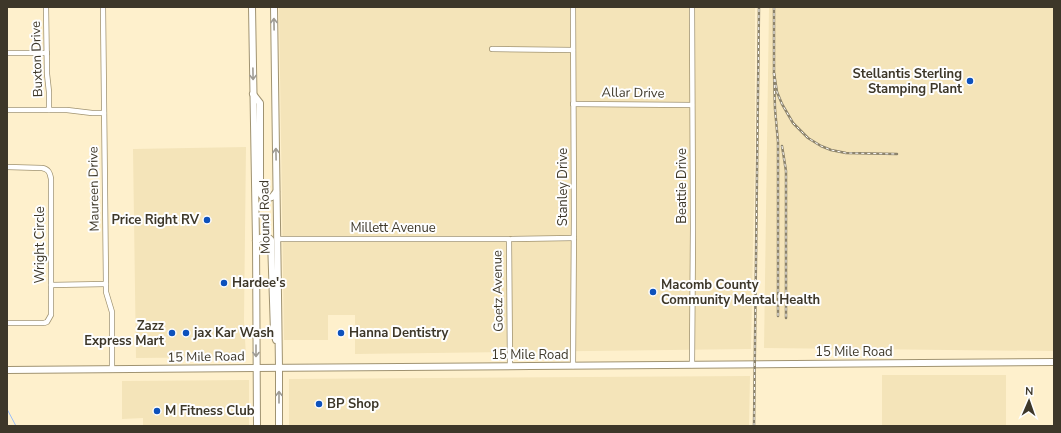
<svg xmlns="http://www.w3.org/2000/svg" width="1061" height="433" viewBox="0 0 1061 433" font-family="'Nunito Sans',sans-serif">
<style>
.built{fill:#f4e4b9}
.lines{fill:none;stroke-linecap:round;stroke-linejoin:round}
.stream{stroke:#9bbef8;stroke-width:1}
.minor-casing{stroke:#a09371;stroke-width:6}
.secondary-casing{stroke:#a09371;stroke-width:8}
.minor{stroke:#fff;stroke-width:4.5}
.secondary{stroke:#fff;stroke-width:6}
.rail-casing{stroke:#8c836c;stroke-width:2.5}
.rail{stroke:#fefefe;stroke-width:1;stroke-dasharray:3;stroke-linecap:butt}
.oneway{stroke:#9e9b94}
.poi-dot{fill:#0d51bc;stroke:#fefefe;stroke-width:1.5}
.labels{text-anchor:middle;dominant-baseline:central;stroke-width:4;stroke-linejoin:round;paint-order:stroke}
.street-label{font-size:13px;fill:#3d3729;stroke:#fefefe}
.poi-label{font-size:13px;font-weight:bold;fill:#3d3729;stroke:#fefefe;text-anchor:start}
</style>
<rect width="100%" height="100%" fill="#fef0cc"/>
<g class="built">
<path d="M279,7H755V152L751,349L355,354V315H328V340H284Z"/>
<path d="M769,7H1054V351L764,348Z"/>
<path d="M246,147L244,320L246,357L136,358L133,149Z"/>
<rect x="882" y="375" width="124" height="51"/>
<path d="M750,376L749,426H289V379Z"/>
<path d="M249,380V426H143V418L122,419V381Z"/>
</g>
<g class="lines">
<path class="stream" d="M7,409L16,426"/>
<defs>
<g id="minor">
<path d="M46,7L47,74L49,92V110"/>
<path d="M103,7L106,284V292L112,312V369"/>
<path d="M573,7L574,218L573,366"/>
<path d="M692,7L693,228L692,365"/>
<path d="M492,49L573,50"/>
<path d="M7,53H47"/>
<path d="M573,104L692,105"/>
<path d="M7,110H67L92,113H104"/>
<path d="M7,167L42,168C48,169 50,172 51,179V315L47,322L44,323H7"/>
<path d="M277,239H509L510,366"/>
<path d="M512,239L574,238"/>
<path d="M51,285L106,284"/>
</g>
<g id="secondary">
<path d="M252,7L256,241L257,426"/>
<path d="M274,7L279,368V426"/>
<path d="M253,94L260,103V193C262,198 267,199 272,197L276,192"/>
<path d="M256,241C261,237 266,234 271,240L274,332L276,340"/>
<path d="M7,370C356,368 705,364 1054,362"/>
</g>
</defs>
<use href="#minor" class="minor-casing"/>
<use href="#secondary" class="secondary-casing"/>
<use href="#minor" class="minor"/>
<use href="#secondary" class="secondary"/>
<defs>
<g id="rail">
<path d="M774,7V73L777,92L782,104L793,123L808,138L821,146L831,150L846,153L897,154"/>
<path d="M774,73L775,109L778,142V316"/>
<path d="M782,146L786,171V318"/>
<path d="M754,426L759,7"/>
</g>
</defs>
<use href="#rail" class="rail-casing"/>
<use href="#rail" class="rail"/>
</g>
<defs><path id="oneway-shaft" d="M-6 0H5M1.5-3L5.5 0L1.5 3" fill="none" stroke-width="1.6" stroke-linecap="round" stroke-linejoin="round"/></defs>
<g class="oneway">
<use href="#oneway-shaft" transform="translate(274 24) rotate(-91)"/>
<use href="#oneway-shaft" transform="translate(253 74) rotate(89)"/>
<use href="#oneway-shaft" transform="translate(276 154) rotate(-91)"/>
<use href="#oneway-shaft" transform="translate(256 351) rotate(90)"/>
<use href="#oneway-shaft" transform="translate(279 397) rotate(-90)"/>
</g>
<g class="poi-dot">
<circle cx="970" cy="81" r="4"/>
<circle cx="207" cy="220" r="4"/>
<circle cx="224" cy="283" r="4"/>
<circle cx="653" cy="292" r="4"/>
<circle cx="172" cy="333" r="4"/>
<circle cx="186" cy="333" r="4"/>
<circle cx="341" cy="333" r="4"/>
<circle cx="319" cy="404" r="4"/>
<circle cx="157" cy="411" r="4"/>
</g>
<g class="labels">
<g class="street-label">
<text transform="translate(37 59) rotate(-92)">Buxton Drive</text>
<text transform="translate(633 93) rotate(1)">Allar Drive</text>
<text transform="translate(682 186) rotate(-90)">Beattie Drive</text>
<text transform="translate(563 187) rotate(-90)">Stanley Drive</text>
<text transform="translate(94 189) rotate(-91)">Maureen Drive</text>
<text transform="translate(265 217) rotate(-91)">Mound Road</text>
<text x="393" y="228">Millett Avenue</text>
<text transform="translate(40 245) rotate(-90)">Wright Circle</text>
<text transform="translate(498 291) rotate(-91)">Goetz Avenue</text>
<text x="854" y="352">15 Mile Road</text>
<text x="530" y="355">15 Mile Road</text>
<text transform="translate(206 357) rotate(-1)">15 Mile Road</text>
</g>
<g class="poi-label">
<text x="962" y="74" text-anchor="end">Stellantis Sterling<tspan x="962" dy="15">Stamping Plant</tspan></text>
<text x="199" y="220" text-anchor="end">Price Right RV</text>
<text x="232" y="283">Hardee's</text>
<text x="661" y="285">Macomb County<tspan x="661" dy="15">Community Mental Health</tspan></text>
<text x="164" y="326" text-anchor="end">Zazz<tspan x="164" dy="15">Express Mart</tspan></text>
<text x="194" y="333">jax Kar Wash</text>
<text x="349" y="333">Hanna Dentistry</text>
<text x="327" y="404">BP Shop</text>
<text x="165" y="411">M Fitness Club</text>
</g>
</g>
<rect width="1061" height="433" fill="none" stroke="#3d3729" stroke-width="16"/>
<g transform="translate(1029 401) rotate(2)" stroke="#fefefe" stroke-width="3" paint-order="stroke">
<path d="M0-3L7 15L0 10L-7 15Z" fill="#3d3729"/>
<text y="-6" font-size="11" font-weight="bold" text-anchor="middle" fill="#3d3729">N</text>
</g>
</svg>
